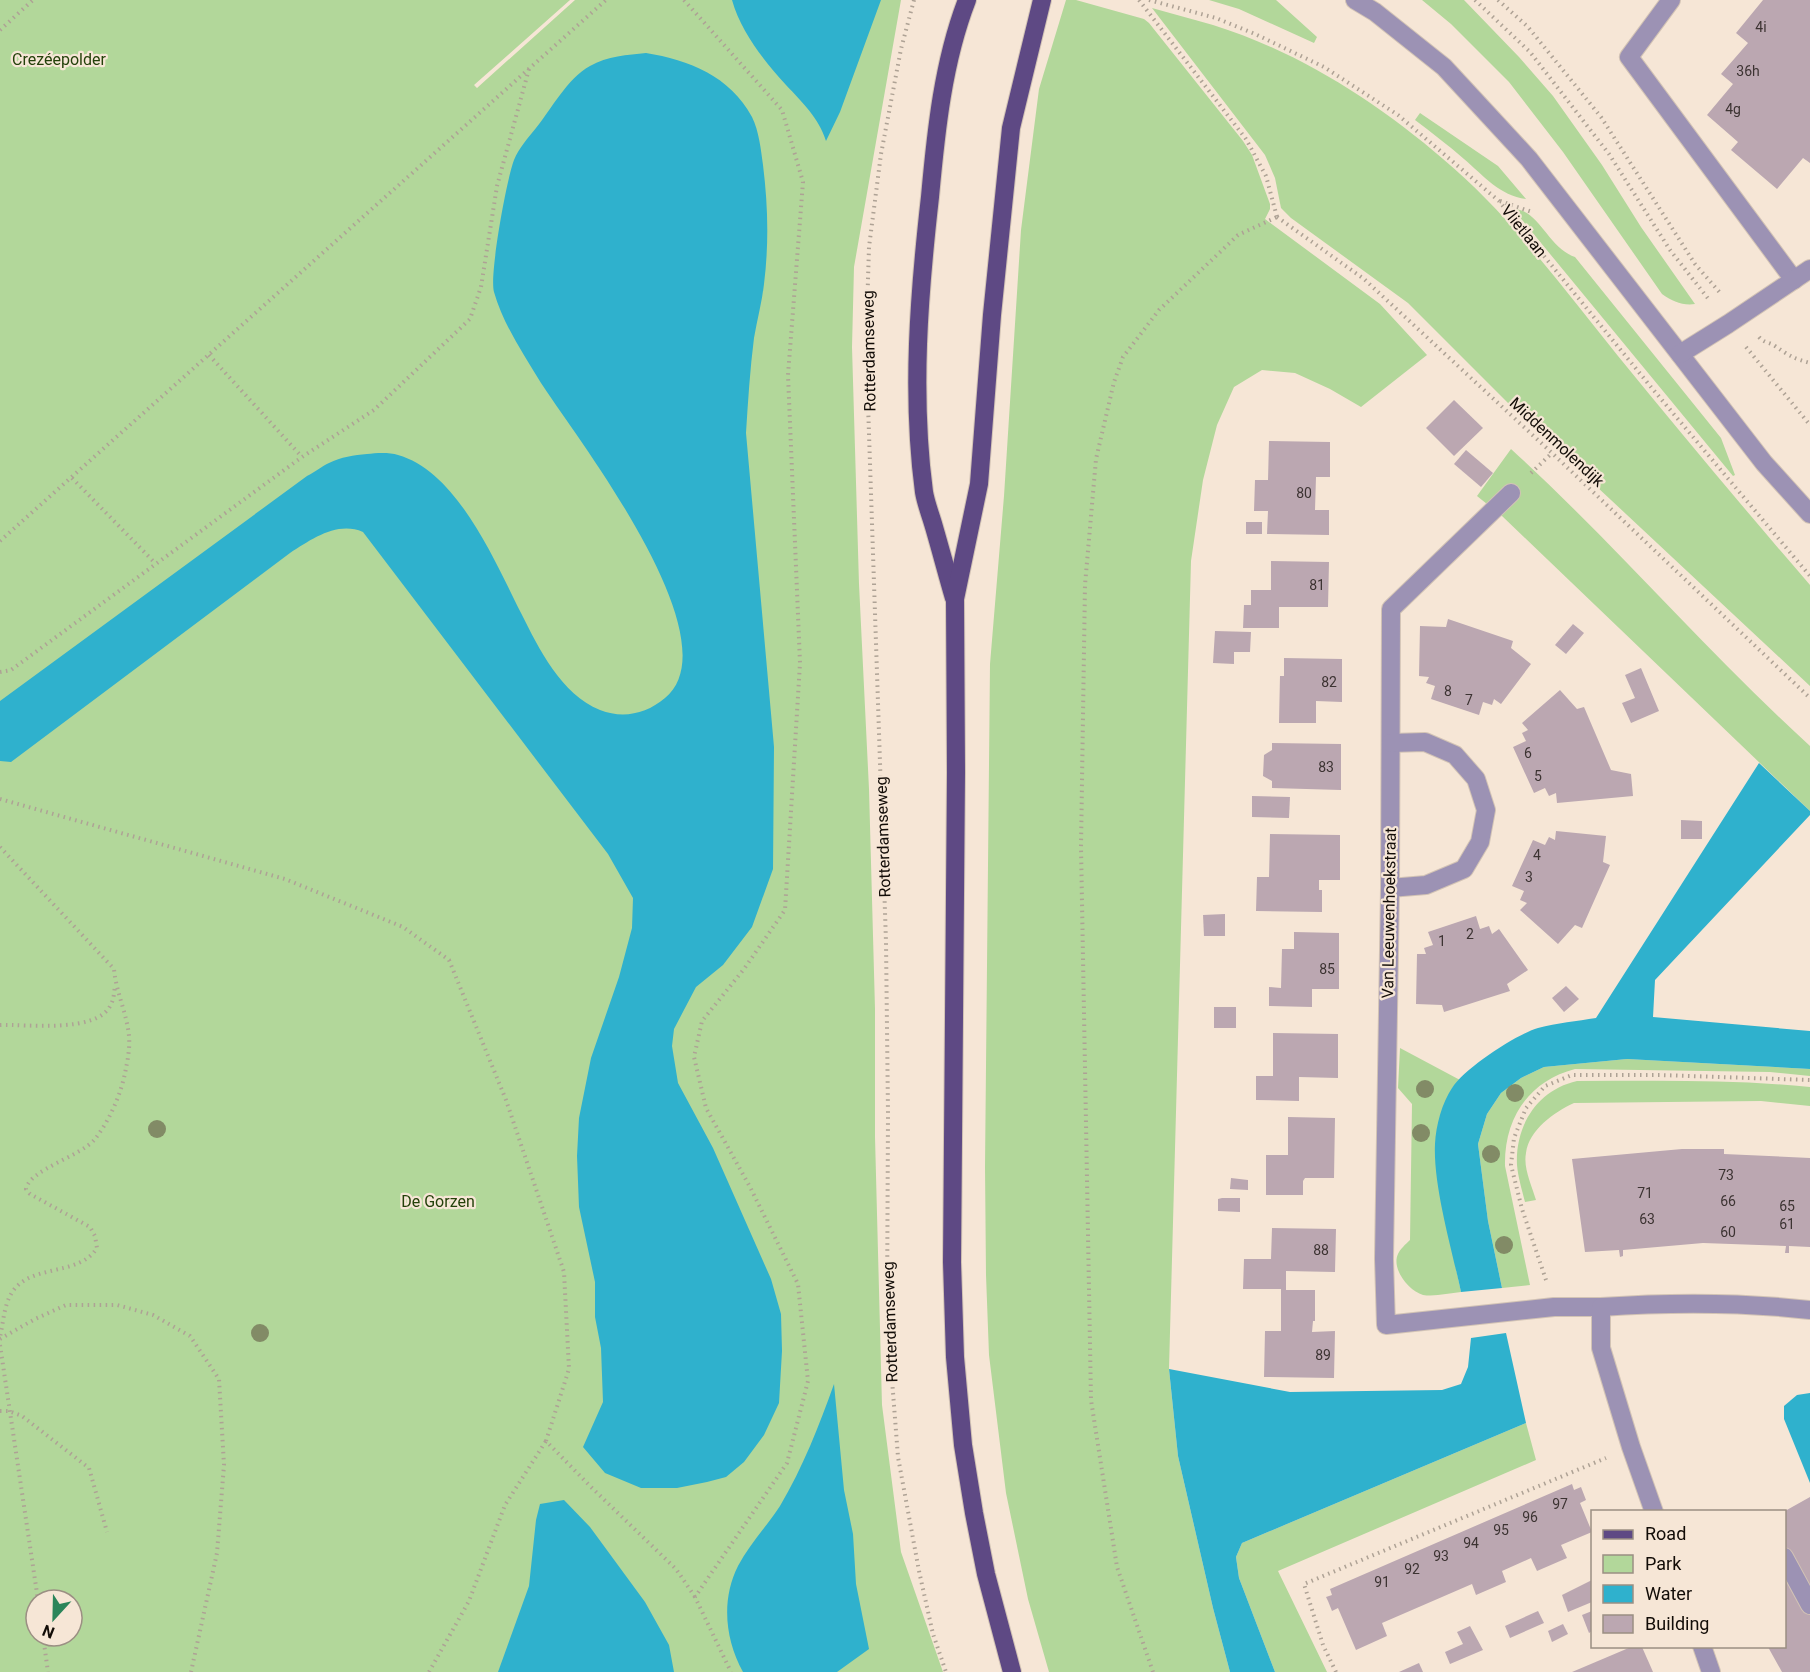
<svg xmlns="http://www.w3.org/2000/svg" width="1810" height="1672" viewBox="0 0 1810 1672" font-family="Roboto,sans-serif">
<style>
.green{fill:#b2d79a;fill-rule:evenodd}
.water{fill:#2fb1cd}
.building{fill:#bba7b1}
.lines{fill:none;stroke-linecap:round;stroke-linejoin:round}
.minor-casing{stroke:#d2c3b5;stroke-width:20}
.major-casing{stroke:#d2c3b5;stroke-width:20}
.path{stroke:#aea295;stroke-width:4;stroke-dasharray:1.5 4.5;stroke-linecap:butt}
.minor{stroke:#9c92b4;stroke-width:18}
.major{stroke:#5e4984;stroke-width:18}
.tree{fill:#828b66}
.labels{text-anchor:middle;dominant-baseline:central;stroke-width:4.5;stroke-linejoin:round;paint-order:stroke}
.number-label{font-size:14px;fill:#3c3332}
.park-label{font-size:16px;fill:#24410a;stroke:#f6e6d6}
.street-label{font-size:16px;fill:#120c07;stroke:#f6e6d6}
</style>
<rect width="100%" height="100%" fill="#f6e6d6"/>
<g class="green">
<path d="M0,0H570L474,85L477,88L575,0H901L854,267L852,347L859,584L869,789L875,1009V1137L882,1405L901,1552L943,1672H0ZM36,1600H72V1636H36Z"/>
<path d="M1066,0H1076L1144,19L1149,23L1243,141L1252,155L1270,204V209L1265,219L1380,304L1427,355L1361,407L1330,389L1295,373L1262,370L1234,387L1217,425L1203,480L1191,561L1169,1369L1178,1456L1213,1608L1230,1672H1049L1028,1599L1006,1493L989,1355L986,1275L985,1167L990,664L1004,496L1021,230L1039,89Z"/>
<path d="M1209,0H1276L1317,37L1314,43L1239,9Z"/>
<path d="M1422,0H1464L1519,57L1553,96L1602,165L1641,227L1695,304C1683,306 1672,301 1662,294L1563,152L1509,82L1451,24Z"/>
<path d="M1152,8C1172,14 1193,19 1213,25C1297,51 1377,102 1443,159C1509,214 1564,289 1618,356C1681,433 1745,510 1810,585V686L1519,414L1408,303L1291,218L1281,208L1275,178L1265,155Z"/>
<path d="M1420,113L1498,166L1526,199C1500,196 1483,175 1464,159C1448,145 1432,133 1415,120Z"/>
<path d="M1513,209C1539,209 1548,248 1575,257L1721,438L1735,475L1733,476Z"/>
<path d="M1511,449C1615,544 1706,651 1810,746V811L1502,516L1477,496Z"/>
<path d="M1400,1048L1460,1080L1452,1088L1439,1188L1461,1292C1449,1293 1435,1297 1423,1295C1409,1291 1391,1269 1398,1254C1400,1249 1406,1244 1410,1240L1412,1104L1398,1088Z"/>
<path d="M1627,1059L1810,1069V1076L1770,1072L1575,1069C1529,1081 1504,1118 1505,1166L1530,1285L1502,1288L1488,1221L1478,1144L1487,1114L1501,1093L1521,1078L1544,1067Z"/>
<path d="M1577,1081C1655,1081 1732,1079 1810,1087V1106L1761,1101L1574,1103C1554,1112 1529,1130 1526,1153C1523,1168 1532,1186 1536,1200L1525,1202C1522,1190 1518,1177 1517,1165C1515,1126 1537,1090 1577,1081Z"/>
<path d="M1526,1423L1536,1460L1278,1571L1327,1672H1275L1239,1578L1236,1557L1242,1543Z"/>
</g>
<g class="water">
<path d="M732,0H881L840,112L826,141C819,118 802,102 786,85C764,61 741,32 732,0Z"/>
<path d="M646,53C689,60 730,76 752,117C759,131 761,150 763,165C768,205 769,244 764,284C762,302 757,320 754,338C750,369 748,401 746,433L774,747L773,869L752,927L723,965L696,987L674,1029L672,1046L678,1083L713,1148L771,1279L781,1314L782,1351L779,1403L764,1435L744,1462L726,1477L707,1482L677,1488H641L605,1473L583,1447L603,1402L601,1348L595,1317V1282L579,1207L577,1156L579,1118L591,1058L619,977L632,928L633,898L608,854L363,532C337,521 312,539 290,553L11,762L0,761V701L307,476C315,472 322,466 329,463C341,457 354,455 367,454C376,453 389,452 398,455C458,472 495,562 521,613C539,649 561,694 600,710C623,719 646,714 665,698C735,640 576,437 541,383C524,355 503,324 494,292C489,275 507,178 514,160C519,148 528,138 536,128C552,108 567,79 590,66C607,56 628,55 646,53Z"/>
<path d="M1759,763L1810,811V815L1655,980L1653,1017L1810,1031V1069L1627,1059L1544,1067L1521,1078L1501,1093L1487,1114L1478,1144L1488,1221L1502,1288L1461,1292C1452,1249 1433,1186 1435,1144C1436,1125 1442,1103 1452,1088C1465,1068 1515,1035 1538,1028C1557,1023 1577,1021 1596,1018Z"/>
<path d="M1506,1333L1526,1423L1242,1543L1236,1557L1239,1578L1275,1672H1230L1213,1608L1178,1456L1169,1369L1290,1392L1442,1390L1461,1384L1468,1367L1471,1338Z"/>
<path d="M834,1384L844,1490L853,1534L856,1584L869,1649L837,1672H743C725,1639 721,1600 738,1566C749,1545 767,1526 780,1506C803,1467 819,1426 834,1384Z"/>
<path d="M1810,1393V1483L1784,1419V1406L1797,1395Z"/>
<path d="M564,1500L590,1527L645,1602L669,1645L674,1672H498L529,1586L536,1520L540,1504Z"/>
</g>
<g class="building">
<path d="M1763,0H1810V163L1803,158L1777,189L1731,150L1738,142L1707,115L1733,84L1721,74L1748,43L1736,33Z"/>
<path d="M1454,400L1483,428L1454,456L1426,428Z"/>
<path d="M1269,441L1330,442V477H1316L1315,510H1329V535L1267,534L1268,511H1254L1255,480H1268Z"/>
<path d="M1466,450L1493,473L1481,487L1454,464Z"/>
<rect x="1246" y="522" width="16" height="12"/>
<path d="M1271,561L1329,562L1328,607H1279V628H1243L1244,605H1251V590H1271Z"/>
<path d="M1448,619L1513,641L1511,648L1531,664L1501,704L1494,699L1492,705L1483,702L1479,715L1431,699L1435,686L1426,683L1429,677L1419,676L1420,626L1446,627Z"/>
<path d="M1573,624L1584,633L1566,654L1555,645Z"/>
<path d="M1215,631L1251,632L1250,652H1234V664L1213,663Z"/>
<path d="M1284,658L1342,659V702L1316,701V723H1279L1280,676H1284Z"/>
<path d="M1641,668L1659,711L1631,723L1622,703L1635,698L1625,675Z"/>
<path d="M1560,690L1577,709L1584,707L1611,770L1631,774L1633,796L1557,803L1556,793L1549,796L1545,788L1534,793L1513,747L1526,741L1522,733L1528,730L1522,723Z"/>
<path d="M1272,743L1341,744V790L1272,788V781L1263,776L1264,755L1272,750Z"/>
<path d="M1252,796L1290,797L1289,818L1252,817Z"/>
<path d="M1681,820L1702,821V839H1681Z"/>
<path d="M1556,831L1606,836L1603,862L1610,865L1582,928L1575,925L1558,944L1520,910L1527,903L1520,900L1524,891L1512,886L1533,840L1545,845L1549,837L1555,840Z"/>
<path d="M1270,834L1340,835V880H1319V890H1322V912L1256,911L1257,877H1269Z"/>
<path d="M1225,914V936H1204L1203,915Z"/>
<path d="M1476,916L1480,929L1489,926L1492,934L1499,929L1528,970L1507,984L1510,991L1444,1012L1442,1005L1416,1004L1417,954H1426L1424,948L1433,945L1428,932Z"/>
<path d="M1294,932L1339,933V989H1312V1007L1269,1006V987L1281,988L1282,949H1294Z"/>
<path d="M1566,986L1579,999L1564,1012L1552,998Z"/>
<rect x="1214" y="1007" width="22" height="21"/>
<path d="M1273,1033L1338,1034V1078L1299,1077V1101L1256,1100V1076H1273Z"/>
<path d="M1288,1117L1335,1118L1334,1178H1305L1303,1181V1195H1266V1155H1288Z"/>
<path d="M1682,1149H1724V1154L1810,1158V1247L1789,1246V1253H1785L1786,1246L1703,1243L1623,1250V1256L1620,1257L1619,1250L1585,1252L1572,1159Z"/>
<path d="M1231,1178L1248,1180V1190L1230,1189Z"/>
<path d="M1222,1198H1240V1212L1218,1211V1199Z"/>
<path d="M1272,1228L1336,1229L1335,1272L1286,1271V1290H1315V1321H1313L1312,1332L1335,1331L1334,1378L1264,1377L1265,1331H1281V1289H1243L1244,1259H1271Z"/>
<path d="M1572,1484L1574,1490L1581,1487L1586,1500L1580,1503L1592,1532L1561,1545L1567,1558L1537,1571L1531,1558L1502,1571L1506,1582L1476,1595L1472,1584L1382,1623L1387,1636L1356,1650L1338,1608L1332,1611L1328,1601L1326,1597L1332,1595L1330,1589Z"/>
<path d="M1810,1497V1672H1782L1768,1647H1785V1511Z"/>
<path d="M1592,1580V1602L1568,1612L1562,1595Z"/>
<path d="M1538,1611L1544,1623L1510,1638L1505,1626Z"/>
<path d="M1592,1611V1631L1589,1633L1582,1615Z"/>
<path d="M1563,1624L1568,1634L1552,1642L1548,1631Z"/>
<path d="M1470,1626L1483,1650L1450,1664L1445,1652L1463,1644L1457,1632Z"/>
<path d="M1631,1647H1642L1653,1672H1572Z"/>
<path d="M1419,1663L1423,1672H1399Z"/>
</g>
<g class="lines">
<defs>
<g id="minor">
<path d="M1355,0L1375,12L1444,67L1529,159L1764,463L1810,514"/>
<path d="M1671,0L1629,57L1794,280"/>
<path d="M1680,354L1728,324L1810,269"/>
<path d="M1511,493L1391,609L1390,888L1384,1259L1386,1325L1554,1307H1601"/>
<path d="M1390,888L1426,885L1464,869L1480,842L1486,810L1476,779L1455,755L1425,742L1391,743"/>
<path d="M1654,1512L1631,1447L1601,1348V1307C1672,1302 1740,1302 1810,1310"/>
<path d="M1784,1557L1810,1605"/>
<path d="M1702,1646L1711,1672"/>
</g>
<g id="major">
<path d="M954,598C947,574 941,551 934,527C931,516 926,504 924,492C911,394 919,294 930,197C936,131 943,62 967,0"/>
<path d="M1012,1672L986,1574L974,1513L963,1445L955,1357L952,1262L956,772L955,599L979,484L992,315L1011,128L1042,0"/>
</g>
</defs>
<use href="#minor" class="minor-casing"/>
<use href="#major" class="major-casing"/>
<g class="path">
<path d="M684,0L782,110L803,182L788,375L800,663L785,910L744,969L702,1021L694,1057L706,1108L750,1187L798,1284L808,1381L787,1463L695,1597L731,1672"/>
<path d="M914,0L901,49L881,154L869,247L866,344L886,942L888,1114L887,1315L898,1457L919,1571L933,1634L946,1672"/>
<path d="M1139,0L1246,139L1266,176L1277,217"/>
<path d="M1149,0L1216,18L1255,34L1324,67L1398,115L1499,201L1651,387L1810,576"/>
<path d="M1475,0L1530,52L1609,154L1670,250L1710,301"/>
<path d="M1498,0L1528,27L1601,117L1695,264L1722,295"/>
<path d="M0,30L33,0"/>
<path d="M1500,201L1532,212"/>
<path d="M1277,217L1364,279L1552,453L1810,698"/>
<path d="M1759,337C1764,343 1769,342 1775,346C1790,356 1792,358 1810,363"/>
<path d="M1746,347L1810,425"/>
<path d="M209,355L302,457"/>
<path d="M1531,473L1552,453"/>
<path d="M72,478L155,563"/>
<path d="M0,541L606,0"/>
<path d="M0,672L11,670L302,457L374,410L470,319L481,287L497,186L529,69"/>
<path d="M0,799L285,879L403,927L449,960L506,1100L564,1272L569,1369L546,1441L590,1486L676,1569L695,1597"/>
<path d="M0,847L114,969C116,992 127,1014 129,1036C130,1046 128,1059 126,1068C122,1092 110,1120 95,1139C80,1157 30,1169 26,1189L30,1194L90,1227L95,1236L97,1248C78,1278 27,1262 10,1296C4,1307 3,1324 0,1337"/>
<path d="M0,1025C26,1024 99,1034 111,1004C114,999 114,992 115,986"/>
<path d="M1546,1280L1522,1209L1511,1165L1514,1138L1526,1108L1545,1086L1572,1075H1660L1810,1080"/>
<path d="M0,1339L35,1319L66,1305H117L153,1315L190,1336L219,1379L224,1465L217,1553L191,1672"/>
<path d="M0,1345L38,1600"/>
<path d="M0,1411H9L22,1416L89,1468L107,1532"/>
<path d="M43,1636L48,1672"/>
<path d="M429,1672L469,1601L505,1505L546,1441"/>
<path d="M1153,1672L1117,1567L1091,1400L1081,847L1085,585L1096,459L1114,382L1123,357L1159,310L1238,235L1277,217"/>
<path d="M1336,1672L1323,1645L1304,1584L1606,1458"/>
</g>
<use href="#minor" class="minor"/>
<use href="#major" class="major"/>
</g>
<g class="tree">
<circle cx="1425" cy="1089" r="9"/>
<circle cx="1515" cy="1093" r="9"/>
<circle cx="157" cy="1129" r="9"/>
<circle cx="1421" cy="1133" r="9"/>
<circle cx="1491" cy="1154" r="9"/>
<circle cx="1504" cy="1245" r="9"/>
<circle cx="260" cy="1333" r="9"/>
</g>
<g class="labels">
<g class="number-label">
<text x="1761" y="27">4i</text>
<text x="1748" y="71">36h</text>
<text x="1733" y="109">4g</text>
<text x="1304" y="493">80</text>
<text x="1317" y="585">81</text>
<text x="1329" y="682">82</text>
<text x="1448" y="691">8</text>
<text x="1469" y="700">7</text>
<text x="1528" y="753">6</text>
<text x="1326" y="767">83</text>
<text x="1538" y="776">5</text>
<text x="1537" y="855">4</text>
<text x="1529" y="877">3</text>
<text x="1470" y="934">2</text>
<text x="1442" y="941">1</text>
<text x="1327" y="969">85</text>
<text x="1726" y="1175">73</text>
<text x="1645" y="1193">71</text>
<text x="1728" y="1201">66</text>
<text x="1787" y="1206">65</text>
<text x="1647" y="1219">63</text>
<text x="1787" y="1224">61</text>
<text x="1728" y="1232">60</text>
<text x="1321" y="1250">88</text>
<text x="1323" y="1355">89</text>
<text x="1560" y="1504">97</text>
<text x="1530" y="1517">96</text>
<text x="1501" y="1530">95</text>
<text x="1471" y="1543">94</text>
<text x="1441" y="1556">93</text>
<text x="1412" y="1569">92</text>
<text x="1382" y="1582">91</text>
</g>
<g class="park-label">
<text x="59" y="59">Crezéepolder</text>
<text x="438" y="1201">De Gorzen</text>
</g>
<g class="street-label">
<text transform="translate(1524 231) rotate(51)">Vlietlaan</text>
<text transform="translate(869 351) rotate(-91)">Rotterdamseweg</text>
<text transform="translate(1557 442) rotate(43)">Middenmolendijk</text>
<text transform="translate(883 837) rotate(-92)">Rotterdamseweg</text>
<text transform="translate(1389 913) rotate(-89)">Van Leeuwenhoekstraat</text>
<text transform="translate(890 1322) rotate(-92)">Rotterdamseweg</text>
</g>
</g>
<rect x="1591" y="1510" width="195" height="138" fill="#f6e6d6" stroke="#9b8f83" stroke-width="1.5"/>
<rect x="1603" y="1530" width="30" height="9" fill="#5e4984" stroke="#9b8f83" stroke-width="1.5"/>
<text x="1645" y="1540" font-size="18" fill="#120c07">Road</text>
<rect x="1603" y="1555" width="30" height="18" fill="#b2d79a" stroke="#9b8f83" stroke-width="1.5"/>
<text x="1645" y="1570" font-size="18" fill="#120c07">Park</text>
<rect x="1603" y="1585" width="30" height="18" fill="#2fb1cd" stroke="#9b8f83" stroke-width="1.5"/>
<text x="1645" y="1600" font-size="18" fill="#120c07">Water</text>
<rect x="1603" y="1615" width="30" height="18" fill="#bba7b1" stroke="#9b8f83" stroke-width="1.5"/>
<text x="1645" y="1630" font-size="18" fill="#120c07">Building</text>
<g transform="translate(54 1618) rotate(202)"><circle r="28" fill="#f6e6d6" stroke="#9b8f83" stroke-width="1.5"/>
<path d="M0-4.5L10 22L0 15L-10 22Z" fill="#2b855a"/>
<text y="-9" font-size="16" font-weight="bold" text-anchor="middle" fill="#120c07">N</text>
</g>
</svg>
